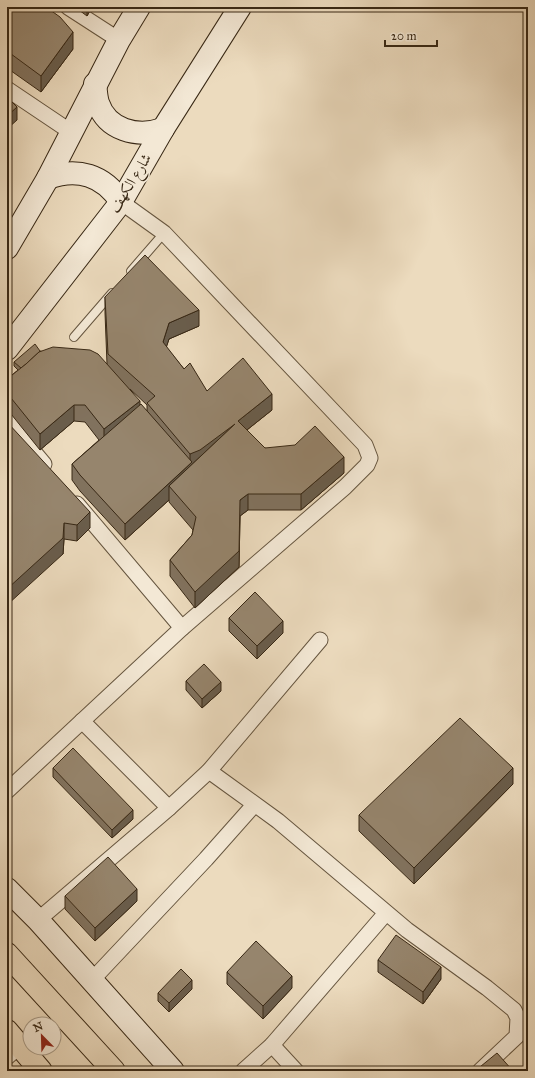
<svg xmlns="http://www.w3.org/2000/svg" width="535" height="1078" viewBox="0 0 535 1078" font-family="'IM FELL Great Primer',Amiri,serif">
<style>
.lines{fill:none;stroke-linecap:round;stroke-linejoin:round}
.lane-casing{stroke:#65553f;stroke-width:10}
.street-casing{stroke:#65553f;stroke-width:17}
.secondary-casing{stroke:#382815;stroke-width:24}
.primary-casing{stroke:#382815;stroke-width:24}
.lane{stroke:#f3e8d5;stroke-width:8}
.street{stroke:#f3e8d5;stroke-width:15}
.secondary{stroke:#f3e8d5;stroke-width:22}
.primary{stroke:#ecdbbe;stroke-width:22}
.wall{fill:#81725e;stroke:#382815;fill-rule:evenodd}
.shaded-wall{fill:#695d4c;stroke:#382815}
.building{fill:#96856d;stroke:#382815}
.labels{text-anchor:middle;dominant-baseline:central;stroke-width:3;stroke-linejoin:round;paint-order:stroke}
.street-label{font-size:15px;fill:#382815;stroke:#f3e8d5}
</style>
<rect width="100%" height="100%" fill="#ecdbbe"/>
<filter id="stains"><feTurbulence type="fractalNoise" baseFrequency=".005" numOctaves="4"/><feColorMatrix values="0 0 0 0 .2 0 0 0 0 .09 0 0 0 0 .02 0 0 0 .5 -.17"/></filter>
<radialGradient id="worn" r=".72"><stop offset=".6" stop-color="#630" stop-opacity="0"/><stop offset="1" stop-color="#630" stop-opacity=".3"/></radialGradient>
<g class="lines">
<defs>
<g id="lane">
<path d="M131,271L164,233"/>
<path d="M74,337L112,293"/>
</g>
<g id="street">
<path d="M68,7L119,40"/>
<path d="M7,89L71,132"/>
<path d="M7,420L44,464"/>
<path d="M77,504L182,628"/>
<path d="M82,721L169,808"/>
<path d="M209,771L278,821L407,930L487,988L514,1010L518,1018L517,1036L480,1071"/>
<path d="M7,791L182,628L345,487L367,465L370,458L365,445L164,233L121,202"/>
<path d="M38,920L169,808L209,771L320,640"/>
<path d="M92,980L206,859L254,805"/>
<path d="M272,1045L296,1071"/>
<path d="M7,1057L20,1046"/>
<path d="M243,1071L272,1045L386,913"/>
</g>
<g id="secondary">
<path d="M95,84C96,90 96,97 98,103C107,130 137,138 163,129"/>
<path d="M48,178C77,167 104,175 121,202"/>
<path d="M7,248L48,178L119,40L139,7"/>
<path d="M7,349L121,202L163,129L240,7"/>
<path d="M7,889L38,920L173,1071"/>
</g>
<g id="primary">
<path d="M7,954L114,1071"/>
<path d="M7,1031L41,1071"/>
</g>
</defs>
<use href="#lane" class="lane-casing"/>
<use href="#street" class="street-casing"/>
<use href="#secondary" class="secondary-casing"/>
<use href="#primary" class="primary-casing"/>
<use href="#lane" class="lane"/>
<use href="#street" class="street"/>
<use href="#secondary" class="secondary"/>
<use href="#primary" class="primary"/>
</g>
<g class="wall">
<path d="M7,7L73,49L41,92L7,68Z"/>
<path d="M75,7H92L87,16Z"/>
<path d="M105,297L199,326L169,339L166,347L184,369L207,391L272,410L247,430L265,448L344,473L301,510H248L240,516L239,567L195,608L170,576V560L192,535L193,530L169,502V500L125,540L80,491L72,480V464L99,440L85,422L74,421L40,450L7,409V379L18,370L14,366V362L40,351L107,364L105,313ZM130,389L147,405V411L140,405Z"/>
<path d="M7,422L90,528L77,541L64,539L63,554Z"/>
<path d="M229,618L283,633L257,659L229,631Z"/>
<path d="M186,681L221,691L202,708L186,690Z"/>
<path d="M53,768L133,819L112,838L53,777Z"/>
<path d="M513,784L414,884L359,831V815Z"/>
<path d="M65,896L137,901L95,941L65,909Z"/>
<path d="M378,960L441,979L423,1004L378,972Z"/>
<path d="M227,972L292,988L263,1019L227,984Z"/>
<path d="M192,989L169,1012L158,1001V993Z"/>
</g>
<g class="shaded-wall">
<path d="M87,7H92L87,16Z"/>
<path d="M73,32V49L41,92V76Z"/>
<path d="M17,107V120L7,129V116Z"/>
<path d="M199,310V326L169,339L163,358V342L169,323Z"/>
<path d="M272,394V410L238,437V421Z"/>
<path d="M140,401V417L104,446V429Z"/>
<path d="M74,405V421L40,450V434Z"/>
<path d="M235,424L169,486V500L125,540V524L190,464V454Z"/>
<path d="M344,457V473L301,510V494Z"/>
<path d="M248,494V510L240,516L239,567L195,608V592L240,500Z"/>
<path d="M90,512V528L77,541V525Z"/>
<path d="M64,523V539L63,554L7,605V589Z"/>
<path d="M283,621V633L257,659V646Z"/>
<path d="M221,682V691L202,708V699Z"/>
<path d="M513,768V784L414,884V868Z"/>
<path d="M133,810V819L112,838V830Z"/>
<path d="M137,889V901L95,941V928Z"/>
<path d="M441,967V979L423,1004V992Z"/>
<path d="M292,976V988L263,1019V1006Z"/>
<path d="M192,980V989L169,1012V1003Z"/>
</g>
<g class="building">
<path d="M7,7H46L60,17L73,32L41,76L7,51Z"/>
<path d="M7,97L17,107L7,116Z"/>
<path d="M145,255L199,310L169,323L163,342L184,369L190,363L207,391L243,358L272,394L238,421L265,448L295,445L315,426L344,457L301,494H248L240,500L239,551L195,592L170,560L192,535L196,517L169,486L235,424L200,450L190,454L147,403L155,396L108,354L105,297Z"/>
<path d="M35,344L40,351L39,352L26,364L21,368L14,362Z"/>
<path d="M53,347L90,350L98,354L140,401L104,429L85,405H74L40,434L7,393V379L26,364L39,352Z"/>
<path d="M141,404L192,462L125,524L80,475L72,464Z"/>
<path d="M7,422L90,512L77,525L64,523L63,538L7,589Z"/>
<path d="M255,592L283,621L257,646L229,618Z"/>
<path d="M204,664L221,682L202,699L186,681Z"/>
<path d="M460,718L513,768L414,868L359,815Z"/>
<path d="M73,748L133,810L112,830L53,768Z"/>
<path d="M108,857L137,889L95,928L65,896Z"/>
<path d="M396,935L441,967L423,992L378,960Z"/>
<path d="M256,941L292,976L263,1006L227,972Z"/>
<path d="M181,969L192,980L169,1003L158,993Z"/>
<path d="M497,1053L513,1071H475Z"/>
<path d="M400,1069L402,1071H397Z"/>
</g>
<g class="labels">
<g class="street-label">
<text transform="translate(130 183) rotate(-58)">شارع الكهف</text>
</g>
</g>
<rect width="535" height="1078" fill="none" stroke="#ecdbbe" stroke-width="24"/>
<rect x="8" y="8" width="519" height="1062" fill="none" stroke="#382815" stroke-width="2"/>
<rect x="12" y="12" width="511" height="1054" fill="none" stroke="#382815"/>
<g transform="translate(42 1036) rotate(337)"><circle r="19" fill="#f3e8d5" stroke="#a89b88"/>
<path d="M0-3L7 15L0 10L-7 15Z" fill="#8f2418"/>
<text y="-6" font-size="11" font-weight="bold" text-anchor="middle" fill="#382815">N</text>
</g>
<path d="M385 40v6h52v-6" fill="none" stroke="#382815" stroke-width="2"/>
<text x="391" y="40" font-size="12" fill="#382815" stroke="#f3e8d5" stroke-width="3" paint-order="stroke">20 m</text>
<rect width="100%" height="100%" filter="url(#stains)"/>
<rect width="100%" height="100%" fill="url(#worn)"/>
</svg>
